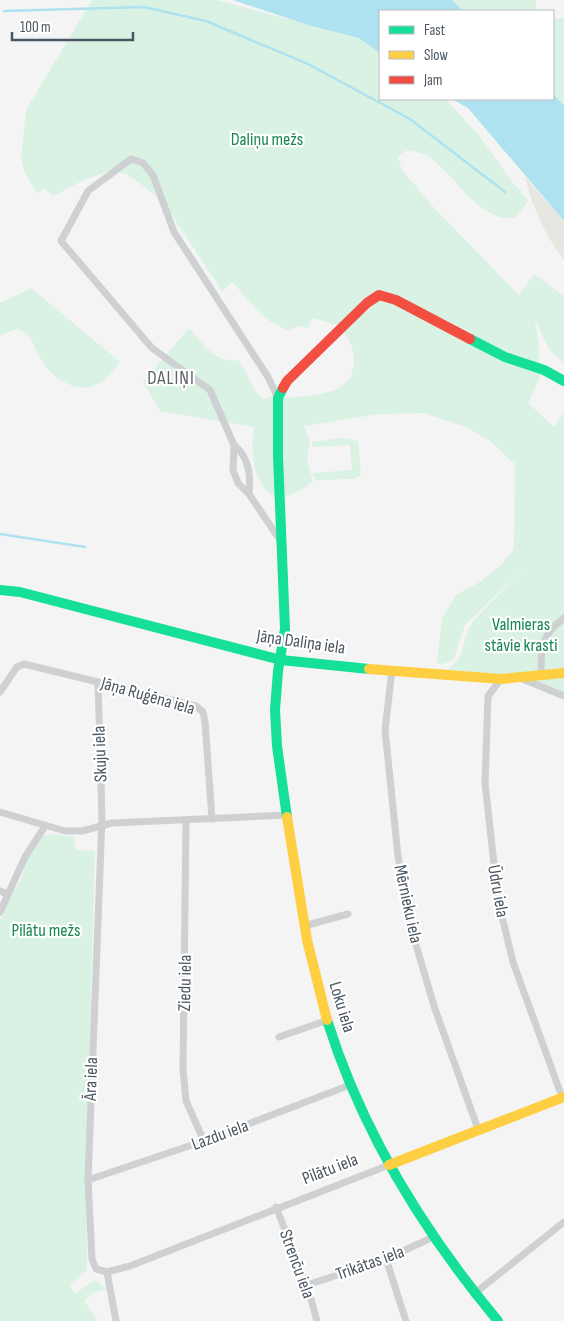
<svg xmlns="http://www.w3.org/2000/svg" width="564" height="1321" viewBox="0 0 564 1321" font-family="'Sofia Sans Condensed',sans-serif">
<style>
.green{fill:#d9f2e3}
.sand{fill:#e7e6e1}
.water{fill:#aee2f0}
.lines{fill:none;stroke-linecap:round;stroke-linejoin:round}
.stream{stroke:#aee2f0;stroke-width:2.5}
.street{stroke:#ced0d2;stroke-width:7}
.fast{stroke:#16e098;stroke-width:10}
.slow{stroke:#ffcf43;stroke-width:10}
.jam{stroke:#f24e42;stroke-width:10}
.labels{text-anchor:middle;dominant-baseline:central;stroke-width:4.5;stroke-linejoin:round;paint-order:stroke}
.park-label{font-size:18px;fill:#17864f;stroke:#fff}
.street-label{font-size:18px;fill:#4a5661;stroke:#fff}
.neighbourhood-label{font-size:19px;letter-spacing:1px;fill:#5f6368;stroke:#fff}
</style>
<rect width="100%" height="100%" fill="#f4f4f4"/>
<g class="green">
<path d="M92,0H217L359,38L380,53V99H445L478,134L510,179L528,201L515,218C467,222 446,146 405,151L398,157L402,170L435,209L519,295L534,274L564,296V364L549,349L535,319C537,341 543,349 536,371L541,375L528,403L554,427L564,412V696L520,678L442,676L460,657L468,630L473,621L527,565L465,625L454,658L444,664L437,663L442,618L457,594L480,582L502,564L514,549L515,464L490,441L468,428L424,413L379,414L304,426L310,441L307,459L313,481C264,523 247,470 254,427L160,411L143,382L189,328C203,344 216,364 239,360L256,392L264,399L279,395V399C299,396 327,397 343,385C361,372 355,339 338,327C331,322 321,320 312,318L308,328L298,326L289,331C263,321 250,303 233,282L222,291L162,200L127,174L110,171L84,180L53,196L43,188L37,194L24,171L21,158L26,110Z"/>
<path d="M452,0H536V11H463Z"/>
<path d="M553,18H564V112L553,99Z"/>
<path d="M31,288L120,362C114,369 106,379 98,384C74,396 48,375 38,354C32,343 32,333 17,329L0,335V303Z"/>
<path d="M340,438L358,441L361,475L353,479L316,480L312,473L352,470L350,445L312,447V442Z"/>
<path d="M51,834L75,837V850L95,851L86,1179L87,1270L70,1285L74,1294L95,1280L107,1289L95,1292L84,1301L98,1321H0V921L7,902L21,880L27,855L41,836Z"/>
</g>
<path class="sand" d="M525,177L564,221V260C545,236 532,206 525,177Z"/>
<g class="water">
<path d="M233,0H452L463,11H380V53L359,38L308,25Z"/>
<path d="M553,94L564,106V221L468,108L452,99H553Z"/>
</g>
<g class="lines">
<g class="stream">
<path d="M4,11L144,7L206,21L308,64L410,119L505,192"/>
<path d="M0,534L85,547"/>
</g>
<g class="street">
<path d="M234,445L210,390L152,348L61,241L88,191L131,159L143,163L153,175L174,232L268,377L278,398"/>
<path d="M249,494C251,476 249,457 234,445L233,470L238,483L249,494L280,540"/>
<path d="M392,670L385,730L398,856L409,921L434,1006L478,1129"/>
<path d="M541,674C541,647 541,635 564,618"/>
<path d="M520,678L564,696"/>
<path d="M501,679L488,696L485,783L498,900L513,962L562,1097"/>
<path d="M98,682L102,818L88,1180L92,1259L96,1269L107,1272L116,1321"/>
<path d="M0,692L17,667L24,664L196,706L203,712L205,722L212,819"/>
<path d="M0,812L65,831H82L112,823L287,815"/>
<path d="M186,821L183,1069L186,1101L204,1141"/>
<path d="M0,891L8,894"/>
<path d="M0,912L25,857L45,826"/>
<path d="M304,926L348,914"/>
<path d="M279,1037L328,1020"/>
<path d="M88,1180L204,1141L350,1085"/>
<path d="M276,1207L307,1285L317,1321"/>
<path d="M386,1259L406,1321"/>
<path d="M107,1272L130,1266L389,1165"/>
<path d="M307,1285L386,1259L431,1238"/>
<path d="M474,1294L564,1222"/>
</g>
<g class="fast">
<path d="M470,339L505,357L544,370L564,381"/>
<path d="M283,388L278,398V456L285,629L278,671L275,710L277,746L287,817"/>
<path d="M0,590L20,592L281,660L369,669"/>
<path d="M327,1020C362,1132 423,1231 498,1321"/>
</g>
<g class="slow">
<path d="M369,669L501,679L564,673"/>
<path d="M287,817L307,940L327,1020"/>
<path d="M389,1165L564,1097"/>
</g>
<path class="jam" d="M283,388L287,381L367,303L379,295L396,300L470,339"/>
</g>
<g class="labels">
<g class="park-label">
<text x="267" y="139">Daliņu mežs</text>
<text x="521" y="624">Valmieras<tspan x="521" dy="21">stāvie krasti</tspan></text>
<text x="46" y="930">Pilātu mežs</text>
</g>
<g class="street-label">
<text transform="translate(301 642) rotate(8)">Jāņa Daliņa iela</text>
<text transform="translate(148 696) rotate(16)">Jāņa Ruģēna iela</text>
<text transform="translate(100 754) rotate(-92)">Skuju iela</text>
<text transform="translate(498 891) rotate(80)">Ūdru iela</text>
<text transform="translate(408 904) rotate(78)">Mērnieku iela</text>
<text transform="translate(185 983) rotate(-89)">Ziedu iela</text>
<text transform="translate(342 1007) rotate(73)">Loku iela</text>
<text transform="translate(91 1079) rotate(-88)">Āra iela</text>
<text transform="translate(220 1135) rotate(-20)">Lazdu iela</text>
<text transform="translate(330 1169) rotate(-21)">Pilātu iela</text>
<text transform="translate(370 1263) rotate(-20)">Trikātas iela</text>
<text transform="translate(297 1264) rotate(70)">Strenču iela</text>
</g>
<g class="neighbourhood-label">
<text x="171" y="378">DALIŅI</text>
</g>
</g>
<rect x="379" y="10" width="175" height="90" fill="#ffffff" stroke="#b7bbc0"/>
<rect x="389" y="26" width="25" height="8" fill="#16e098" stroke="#b7bbc0"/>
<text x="424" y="35" font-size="15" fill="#4a5661">Fast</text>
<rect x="389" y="51" width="25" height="8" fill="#ffcf43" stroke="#b7bbc0"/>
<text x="424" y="60" font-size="15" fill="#4a5661">Slow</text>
<rect x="389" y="76" width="25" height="8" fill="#f24e42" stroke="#b7bbc0"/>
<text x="424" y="85" font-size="15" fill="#4a5661">Jam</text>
<path d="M12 32v8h121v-8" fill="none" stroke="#4a5661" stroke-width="2.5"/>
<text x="20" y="32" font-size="15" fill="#4a5661" stroke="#ffffff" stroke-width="4" paint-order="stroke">100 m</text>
</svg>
